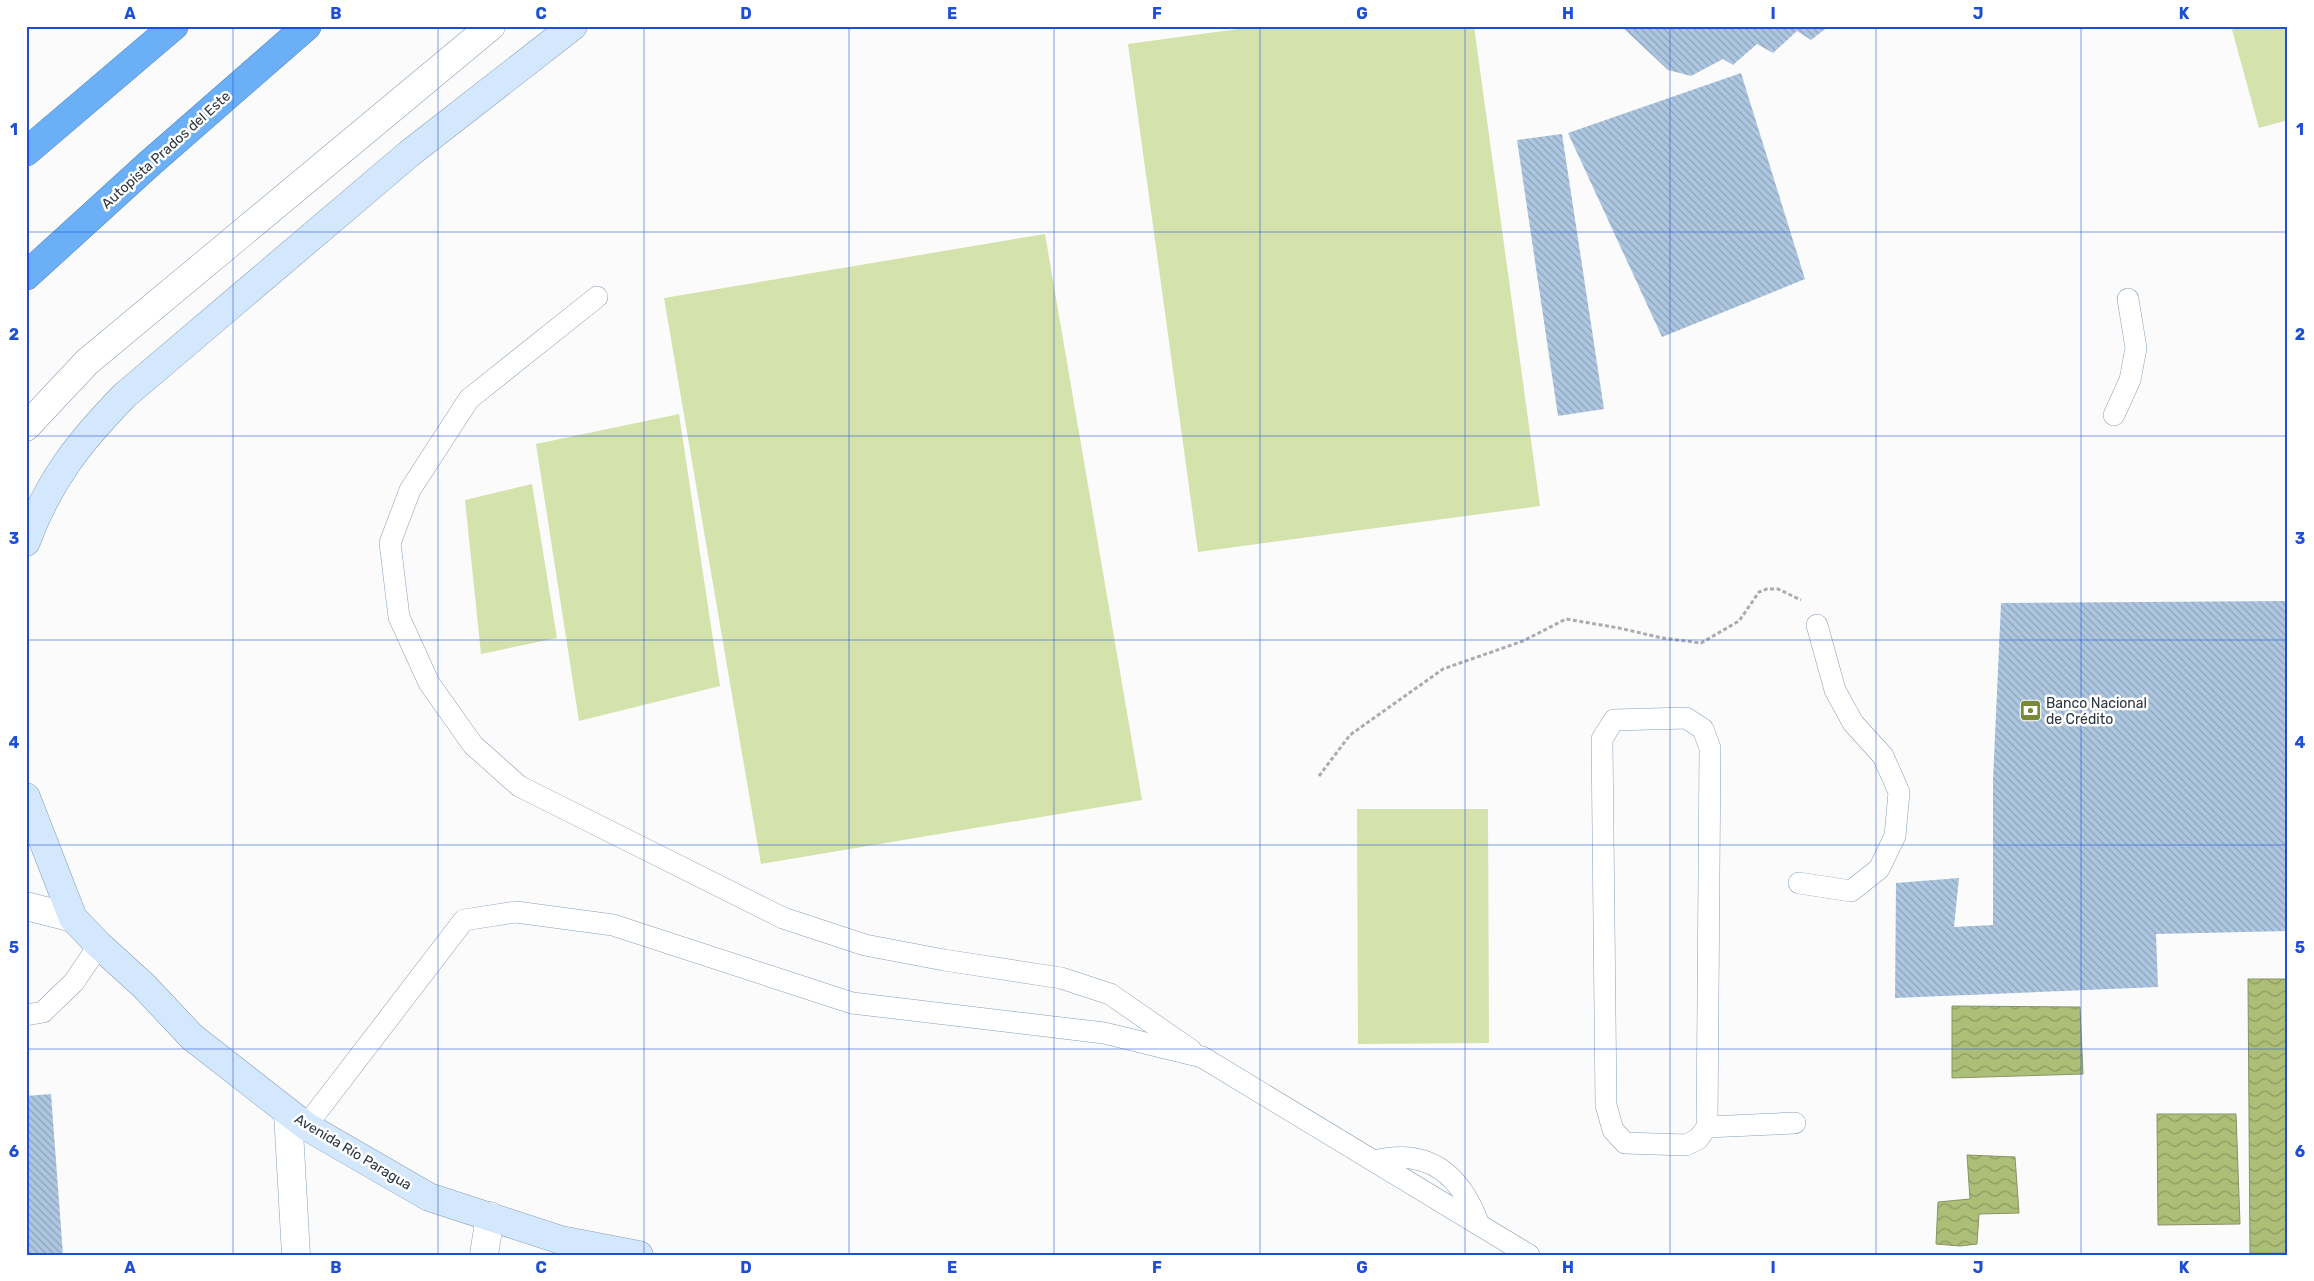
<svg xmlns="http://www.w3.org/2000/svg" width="2314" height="1281" viewBox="0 0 2314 1281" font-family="Rubik,sans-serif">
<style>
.pitch{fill:#d4e2ac}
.water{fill:url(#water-waves);stroke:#869566}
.building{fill:url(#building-back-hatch)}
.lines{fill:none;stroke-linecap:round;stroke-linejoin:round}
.lane-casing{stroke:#879fb8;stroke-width:22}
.street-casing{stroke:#879fb8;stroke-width:29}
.secondary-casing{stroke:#879fb8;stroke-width:29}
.highway-casing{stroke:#5585b7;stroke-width:29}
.path{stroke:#a9adb1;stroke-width:3;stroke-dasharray:4 2.5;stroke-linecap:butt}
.lane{stroke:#fff;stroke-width:21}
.street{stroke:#fff;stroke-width:28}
.secondary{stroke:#d3e7fd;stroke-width:28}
.highway{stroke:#6bb0f7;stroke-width:28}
.grid{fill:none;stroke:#1d4ed8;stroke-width:1;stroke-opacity:0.55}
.labels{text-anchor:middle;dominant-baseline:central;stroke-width:5;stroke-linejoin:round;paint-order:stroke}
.street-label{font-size:14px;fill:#2c3640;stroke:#fff}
.poi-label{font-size:14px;fill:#2c3640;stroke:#fff;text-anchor:start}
.neatline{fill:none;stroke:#1d4ed8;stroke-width:2}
.grid-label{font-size:16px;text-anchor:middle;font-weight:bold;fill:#1d4ed8}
</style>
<defs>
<pattern id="water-waves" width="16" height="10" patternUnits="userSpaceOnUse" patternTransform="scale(1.25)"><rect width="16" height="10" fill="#adbe76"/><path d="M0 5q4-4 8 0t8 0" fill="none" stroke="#8d9b62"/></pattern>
<pattern id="building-back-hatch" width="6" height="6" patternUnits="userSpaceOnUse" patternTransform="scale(1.25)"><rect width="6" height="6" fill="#aec7e1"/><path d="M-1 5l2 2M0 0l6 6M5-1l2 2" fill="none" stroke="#8ea2b8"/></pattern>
</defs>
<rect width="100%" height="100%" fill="#fbfbfb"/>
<g class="pitch">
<path d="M1260,26H1474L1540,506L1198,552L1128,44Z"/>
<path d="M2231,26H2288V120L2259,128Z"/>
<path d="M1045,234L1142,800L761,864L664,298Z"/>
<path d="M679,414L720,686L579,721L536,444Z"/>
<path d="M532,484L557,638L481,654L465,500Z"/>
<path d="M1357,809H1488L1489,1043L1358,1044Z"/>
</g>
<g class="water">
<path d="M2248,979H2288V1253H2250Z"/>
<path d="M1952,1006L2080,1007L2083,1074L1952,1078Z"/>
<path d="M2157,1114H2236L2240,1224L2158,1225Z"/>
<path d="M1967,1155L2015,1157L2019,1213L1979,1214L1977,1244L1960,1246L1936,1244L1938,1202L1970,1199Z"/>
</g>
<g class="building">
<path d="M1621,26H1829L1811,40L1797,31L1773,53L1757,44L1733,65L1723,59L1691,76L1668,70Z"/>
<path d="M1741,73L1805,279L1662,337L1568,133Z"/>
<path d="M1562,134L1604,409L1558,416L1517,140Z"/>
<path d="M2288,601V931L2156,934L2158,987L1895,998L1896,883L1959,878L1954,927L1993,925V780L2001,603Z"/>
<path d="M51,1094L63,1255H26V1096Z"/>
</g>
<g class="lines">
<defs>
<g id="lane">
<path d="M597,297L469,399L410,490L390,543L399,617L429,683L473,745L519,786L783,918L865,945L944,960L1061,978L1110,994L1191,1050"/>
<path d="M2114,415L2130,380L2136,348L2128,299"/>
<path d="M1799,883L1851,891L1879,869L1895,836L1899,792L1883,756L1853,723L1835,690L1817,625"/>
<path d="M26,1015L43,1012L74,982L99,945"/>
<path d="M306,1126L464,920L516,912L613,925L852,1003L1104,1033L1202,1057L1529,1255"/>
<path d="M1707,1127L1698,1139L1686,1145L1625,1143L1613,1130L1606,1105L1602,739L1614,720L1686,718L1703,729L1710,748L1707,1127L1795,1123"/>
<path d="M1374,1161C1429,1147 1461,1175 1479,1225"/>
</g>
<g id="street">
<path d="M26,427L87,362L491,26"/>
<path d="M26,906L73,918"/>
<path d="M288,1113L296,1255"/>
<path d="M484,1255L490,1216"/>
</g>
<g id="secondary">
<path d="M26,542C49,480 79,442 125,395L410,153L573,26"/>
<path d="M26,797L73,918L99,945L144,986L192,1037L306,1126L429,1197L561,1240L639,1255"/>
</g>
<g id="highway">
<path d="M26,152L174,26"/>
<path d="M26,276L149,164L307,26"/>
</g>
</defs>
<use href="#lane" class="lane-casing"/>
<use href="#street" class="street-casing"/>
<use href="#secondary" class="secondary-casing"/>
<use href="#highway" class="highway-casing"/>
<path class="path" d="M1319,776L1350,735L1443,669L1523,641L1566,619L1619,628L1662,638L1701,643L1739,621L1759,592L1767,589H1778L1801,600"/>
<use href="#lane" class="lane"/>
<use href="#street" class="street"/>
<use href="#secondary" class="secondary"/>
<use href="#highway" class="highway"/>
</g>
<path class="grid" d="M233,26V1255M438,26V1255M644,26V1255M849,26V1255M1054,26V1255M1260,26V1255M1465,26V1255M1670,26V1255M1876,26V1255M2081,26V1255M26,232H2288M26,436H2288M26,640H2288M26,845H2288M26,1049H2288"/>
<defs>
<symbol id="bank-square" viewBox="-11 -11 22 22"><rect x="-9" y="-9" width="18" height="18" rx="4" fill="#788938" stroke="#fff"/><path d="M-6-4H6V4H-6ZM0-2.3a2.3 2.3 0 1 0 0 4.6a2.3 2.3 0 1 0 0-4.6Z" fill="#fff"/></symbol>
</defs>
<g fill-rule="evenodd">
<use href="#bank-square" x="2018" y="698" width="25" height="25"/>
</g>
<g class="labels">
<g class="street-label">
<text transform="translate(166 150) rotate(-42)">Autopista Prados del Este</text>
<text transform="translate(353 1152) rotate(31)">Avenida Río Paragua</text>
</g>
<g class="poi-label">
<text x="2046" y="703">Banco Nacional<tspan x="2046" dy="16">de Crédito</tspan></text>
</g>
</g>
<rect width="2314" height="1281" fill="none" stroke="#ffffff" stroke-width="55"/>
<rect x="28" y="28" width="2258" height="1226" class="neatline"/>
<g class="grid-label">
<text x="130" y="19">A</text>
<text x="336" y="19">B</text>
<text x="541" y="19">C</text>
<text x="746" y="19">D</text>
<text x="952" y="19">E</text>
<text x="1157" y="19">F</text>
<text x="1362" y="19">G</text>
<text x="1568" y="19">H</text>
<text x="1773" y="19">I</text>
<text x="1978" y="19">J</text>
<text x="2184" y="19">K</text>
<text x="14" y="135">1</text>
<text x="2300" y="135">1</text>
<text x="14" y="340">2</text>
<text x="2300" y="340">2</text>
<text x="14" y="544">3</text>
<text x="2300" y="544">3</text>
<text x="14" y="748">4</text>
<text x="2300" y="748">4</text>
<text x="14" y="953">5</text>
<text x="2300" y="953">5</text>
<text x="14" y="1157">6</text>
<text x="2300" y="1157">6</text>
<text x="130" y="1273">A</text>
<text x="336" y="1273">B</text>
<text x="541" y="1273">C</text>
<text x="746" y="1273">D</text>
<text x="952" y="1273">E</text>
<text x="1157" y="1273">F</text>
<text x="1362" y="1273">G</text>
<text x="1568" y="1273">H</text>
<text x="1773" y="1273">I</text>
<text x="1978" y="1273">J</text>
<text x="2184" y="1273">K</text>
</g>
</svg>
